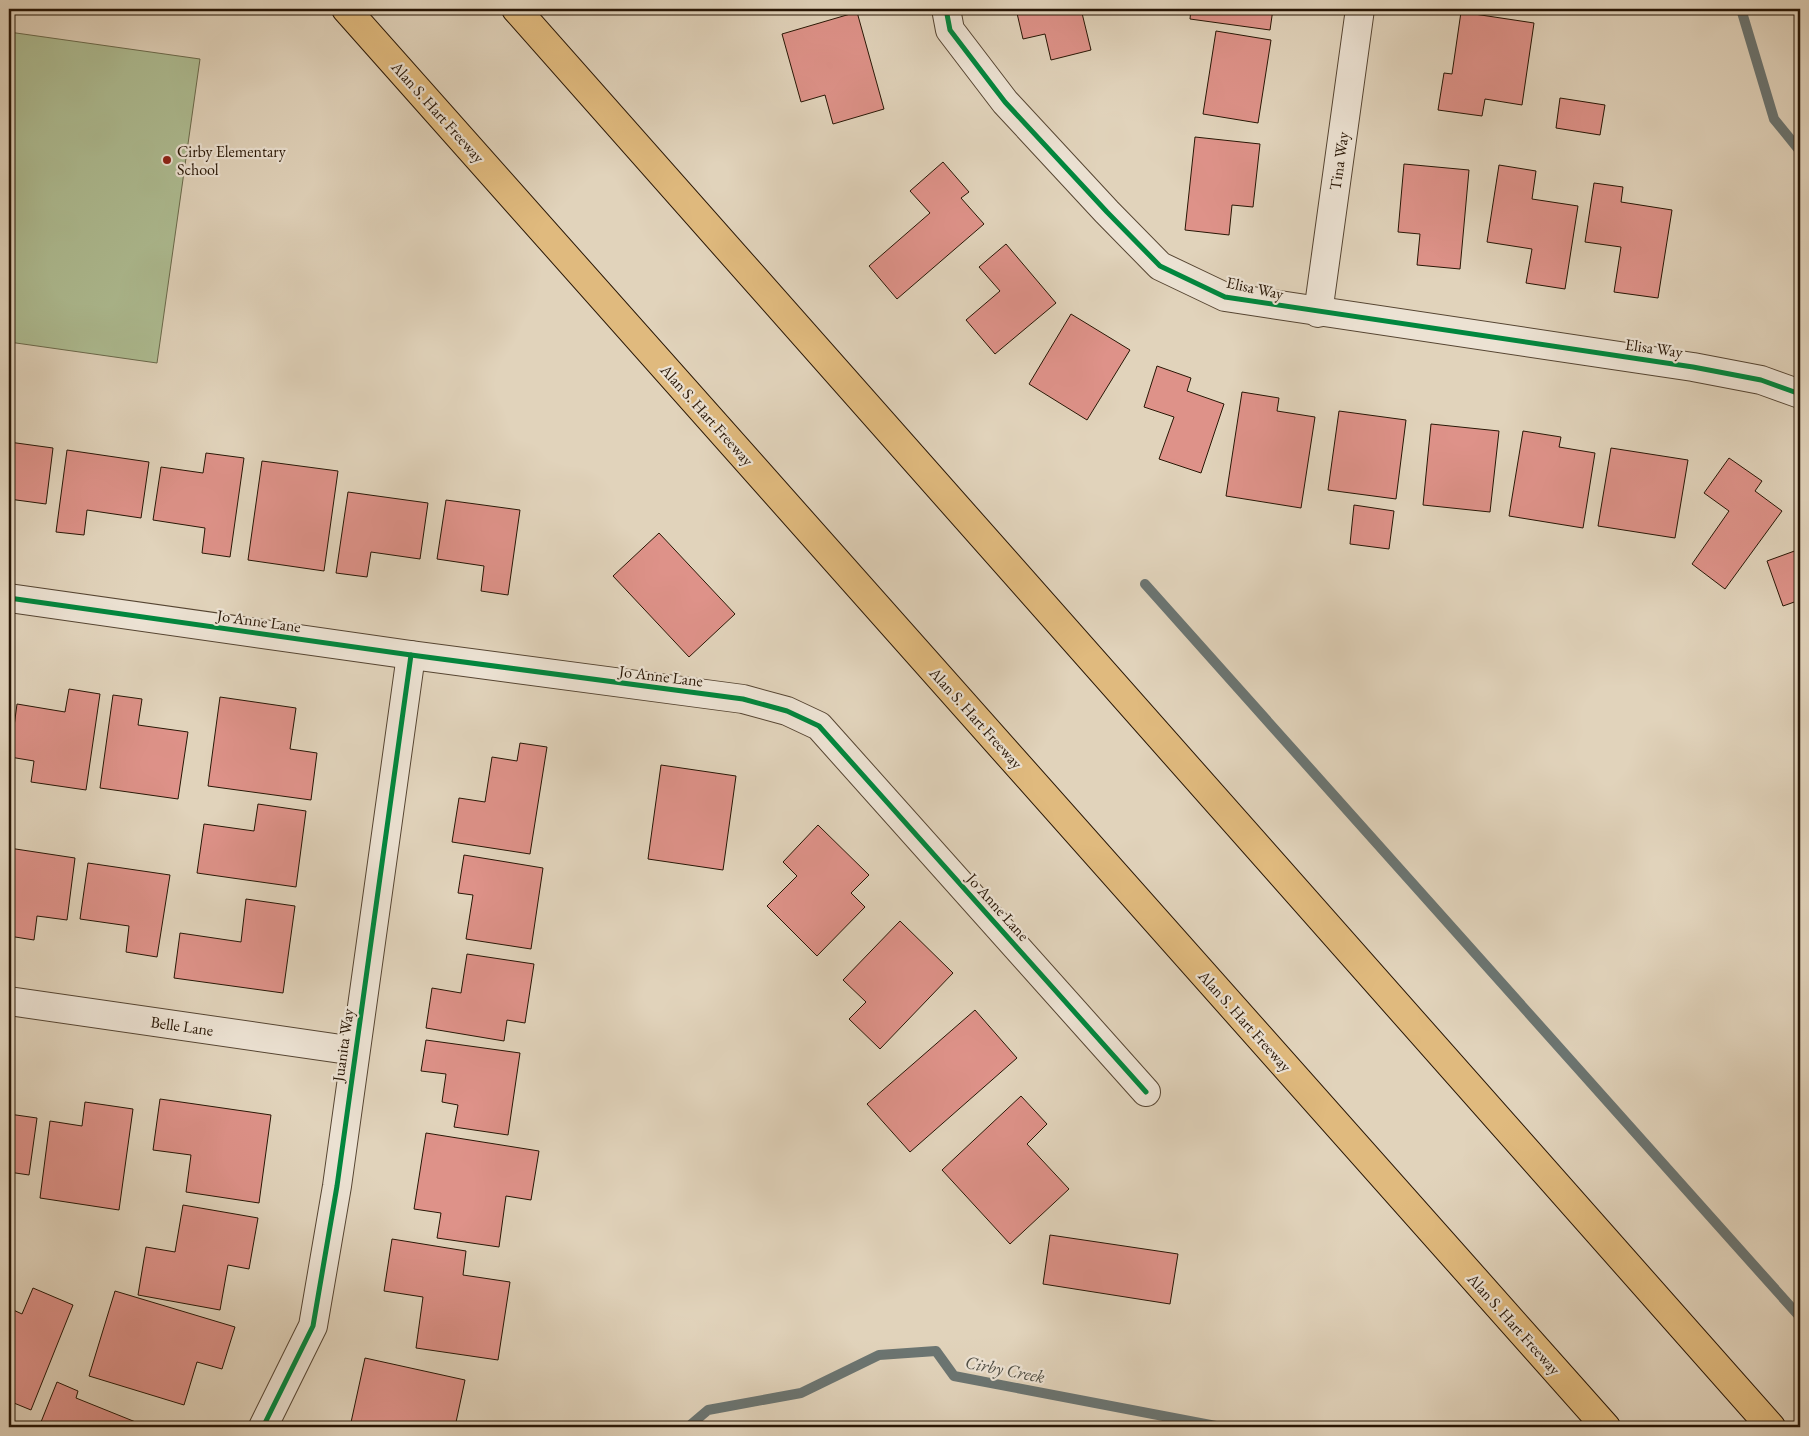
<svg xmlns="http://www.w3.org/2000/svg" width="1809" height="1436" viewBox="0 0 1809 1436" font-family="'EB Garamond',serif">
<style>
.green{fill:#aebd93;stroke:#6b6a4c}
.lines{fill:none;stroke-linecap:round;stroke-linejoin:round}
.stream{stroke:#6b7572;stroke-width:10}
.building{fill:#de9289;stroke:#281605}
.minor-casing{stroke:#564532;stroke-width:30}
.highway-casing{stroke:#281605;stroke-width:30}
.minor{stroke:#ece2d3;stroke-width:28}
.highway{stroke:#e0ba7e;stroke-width:28}
.cycleway-casing{stroke:#ece2d3;stroke-width:8}
.cycleway{stroke:#00873e;stroke-width:5}
.poi-dot{fill:#8f2418;stroke:#ece2d3;stroke-width:2}
.labels{text-anchor:middle;dominant-baseline:central;stroke-width:4.5;stroke-linejoin:round;paint-order:stroke}
.street-label{font-size:16px;fill:#281605;stroke:#ece2d3}
.poi-label{font-size:16px;fill:#281605;stroke:#ece2d3;text-anchor:start}
.water-label{font-size:18px;font-style:italic;fill:#4f4e44;stroke:#ece2d3}
</style>
<rect width="100%" height="100%" fill="#e1d3bb"/>
<filter id="stains"><feTurbulence type="fractalNoise" baseFrequency=".004" numOctaves="4"/><feColorMatrix values="0 0 0 0 .2 0 0 0 0 .09 0 0 0 0 .02 0 0 0 .5 -.17"/></filter>
<radialGradient id="worn" r=".72"><stop offset=".6" stop-color="#630" stop-opacity="0"/><stop offset="1" stop-color="#630" stop-opacity=".3"/></radialGradient>
<path class="green" d="M9,32L200,59L157,363L9,342Z"/>
<g class="lines">
<g class="stream">
<path d="M1741,9L1774,119L1800,151"/>
<path d="M1145,584L1800,1317"/>
<path d="M688,1427L708,1410L801,1393L879,1355L936,1351L954,1376L1221,1427"/>
</g>
</g>
<g class="building">
<path d="M1016,9H1081L1091,50L1051,60L1045,34L1023,39Z"/>
<path d="M1191,9H1273L1270,30L1190,19Z"/>
<path d="M857,12L884,109L833,124L825,95L801,102L782,34Z"/>
<path d="M1461,12L1534,23L1522,105L1485,99L1482,116L1438,110L1444,73L1452,74Z"/>
<path d="M1216,31L1271,40L1258,123L1203,114Z"/>
<path d="M1560,98L1605,105L1600,135L1556,128Z"/>
<path d="M1195,137L1260,144L1253,207L1232,205L1229,235L1185,230Z"/>
<path d="M943,162L969,192L961,198L984,224L897,299L869,266L930,213L910,191Z"/>
<path d="M1404,164L1469,170L1460,269L1417,265L1420,234L1398,232Z"/>
<path d="M1499,165L1536,171L1532,199L1578,206L1565,289L1526,283L1532,249L1487,242Z"/>
<path d="M1594,183L1623,187L1621,202L1672,210L1658,298L1614,292L1621,247L1585,242Z"/>
<path d="M1006,244L1056,303L995,354L966,320L1000,291L979,267Z"/>
<path d="M1071,314L1130,350L1087,420L1029,384Z"/>
<path d="M1157,366L1191,378L1187,391L1224,404L1201,473L1159,459L1174,417L1144,407Z"/>
<path d="M1242,392L1279,398L1277,411L1315,417L1301,508L1226,496Z"/>
<path d="M1339,411L1406,420L1396,499L1328,490Z"/>
<path d="M1431,424L1499,431L1490,512L1423,505Z"/>
<path d="M1523,431L1561,437L1559,447L1595,453L1583,528L1509,516Z"/>
<path d="M9,442L53,448L46,504L9,499Z"/>
<path d="M1611,448L1688,460L1675,538L1598,526Z"/>
<path d="M67,450L149,462L141,518L87,510L84,535L56,532Z"/>
<path d="M206,453L244,458L230,557L202,553L205,528L153,520L161,467L203,473Z"/>
<path d="M1729,458L1762,481L1755,491L1782,511L1725,589L1692,564L1729,511L1704,493Z"/>
<path d="M262,461L338,471L324,571L248,560Z"/>
<path d="M348,492L428,503L420,559L371,552L367,577L336,573Z"/>
<path d="M446,500L520,510L508,595L481,591L484,566L437,559Z"/>
<path d="M1354,505L1394,511L1389,549L1350,544Z"/>
<path d="M659,533L735,614L689,657L613,576Z"/>
<path d="M1800,549V600L1783,606L1767,561Z"/>
<path d="M69,689L100,694L86,790L31,782L34,761L10,757L17,704L65,712Z"/>
<path d="M113,695L142,699L138,725L188,732L178,799L100,788Z"/>
<path d="M220,697L296,708L290,749L317,753L311,800L208,786Z"/>
<path d="M520,743L547,747L530,854L452,842L459,798L485,802L492,757L517,761Z"/>
<path d="M661,765L736,776L723,870L648,859Z"/>
<path d="M258,804L306,811L296,887L197,873L204,824L254,831Z"/>
<path d="M818,825L869,875L851,893L865,907L817,956L767,906L797,876L783,862Z"/>
<path d="M9,848L75,858L67,920L37,916L34,940L9,936Z"/>
<path d="M464,855L543,868L531,949L466,939L473,895L458,893Z"/>
<path d="M88,863L170,875L157,957L126,952L129,926L80,919Z"/>
<path d="M246,899L295,906L283,993L174,978L180,933L241,942Z"/>
<path d="M900,921L953,973L880,1049L849,1019L866,1002L843,980Z"/>
<path d="M467,954L534,964L525,1023L507,1020L504,1041L426,1028L432,988L461,993Z"/>
<path d="M975,1010L1017,1058L910,1152L867,1104Z"/>
<path d="M426,1040L520,1053L508,1135L454,1127L458,1105L442,1102L446,1074L421,1071Z"/>
<path d="M1021,1096L1047,1124L1027,1144L1069,1189L1010,1244L942,1170Z"/>
<path d="M160,1099L271,1115L259,1203L186,1192L191,1155L153,1150Z"/>
<path d="M85,1102L133,1109L119,1210L40,1198L50,1121L82,1126Z"/>
<path d="M9,1114L37,1118L29,1175L9,1172Z"/>
<path d="M426,1133L539,1151L531,1200L506,1196L499,1247L437,1238L441,1213L414,1209Z"/>
<path d="M183,1205L258,1218L249,1269L228,1265L220,1310L138,1295L146,1247L175,1252Z"/>
<path d="M1050,1235L1178,1254L1170,1304L1043,1284Z"/>
<path d="M392,1239L466,1251L463,1275L510,1282L498,1360L416,1348L423,1297L384,1291Z"/>
<path d="M33,1288L73,1305L31,1410L9,1401V1308L22,1314Z"/>
<path d="M115,1291L235,1327L222,1369L197,1362L184,1405L89,1376Z"/>
<path d="M365,1358L465,1380L455,1427H350Z"/>
<path d="M57,1382L78,1391L76,1398L148,1427H39Z"/>
</g>
<g class="lines">
<defs>
<g id="minor">
<path d="M946,9L950,30L1005,102L1107,212L1160,266L1225,297L1693,367L1761,380L1800,394"/>
<path d="M1318,313L1360,9"/>
<path d="M9,598L411,655L743,699L787,711L819,726L1146,1092"/>
<path d="M9,1001L355,1051"/>
<path d="M263,1427L313,1326L337,1186L411,655"/>
</g>
<g id="highway">
<path d="M346,9L1606,1427"/>
<path d="M516,9L1771,1427"/>
</g>
</defs>
<use href="#minor" class="minor-casing"/>
<use href="#highway" class="highway-casing"/>
<use href="#minor" class="minor"/>
<use href="#highway" class="highway"/>
<defs>
<g id="cycleway">
<path d="M946,9L950,30L1005,102L1107,212L1160,266L1225,297L1693,367L1761,380L1800,394"/>
<path d="M9,598L411,655L743,699L787,711L819,726L1146,1092"/>
<path d="M263,1427L313,1326L337,1186L411,655"/>
</g>
</defs>
<use href="#cycleway" class="cycleway-casing"/>
<use href="#cycleway" class="cycleway"/>
</g>
<circle class="poi-dot" cx="167" cy="160" r="5"/>
<g class="labels">
<g class="street-label">
<text transform="translate(438 112) rotate(48)">Alan S. Hart Freeway</text>
<text transform="translate(1339 161) rotate(-82)">Tina Way</text>
<text transform="translate(1255 288) rotate(12)">Elisa Way</text>
<text transform="translate(1654 348) rotate(8)">Elisa Way</text>
<text transform="translate(707 415) rotate(48)">Alan S. Hart Freeway</text>
<text transform="translate(259 621) rotate(8)">Jo Anne Lane</text>
<text transform="translate(661 676) rotate(7)">Jo Anne Lane</text>
<text transform="translate(976 718) rotate(48)">Alan S. Hart Freeway</text>
<text transform="translate(998 907) rotate(48)">Jo Anne Lane</text>
<text transform="translate(1245 1021) rotate(48)">Alan S. Hart Freeway</text>
<text transform="translate(182 1026) rotate(8)">Belle Lane</text>
<text transform="translate(343 1045) rotate(-82)">Juanita Way</text>
<text transform="translate(1514 1324) rotate(48)">Alan S. Hart Freeway</text>
</g>
<g class="poi-label">
<text x="177" y="151">Cirby Elementary<tspan x="177" dy="18">School</tspan></text>
</g>
<g class="water-label">
<text transform="translate(1005 1369) rotate(11)">Cirby Creek</text>
</g>
</g>
<rect width="1809" height="1436" fill="none" stroke="#e1d3bb" stroke-width="30"/>
<rect x="10" y="10" width="1789" height="1416" fill="none" stroke="#281605" stroke-width="2.5"/>
<rect x="15" y="15" width="1779" height="1406" fill="none" stroke="#281605"/>
<rect width="100%" height="100%" filter="url(#stains)"/>
<rect width="100%" height="100%" fill="url(#worn)"/>
</svg>
